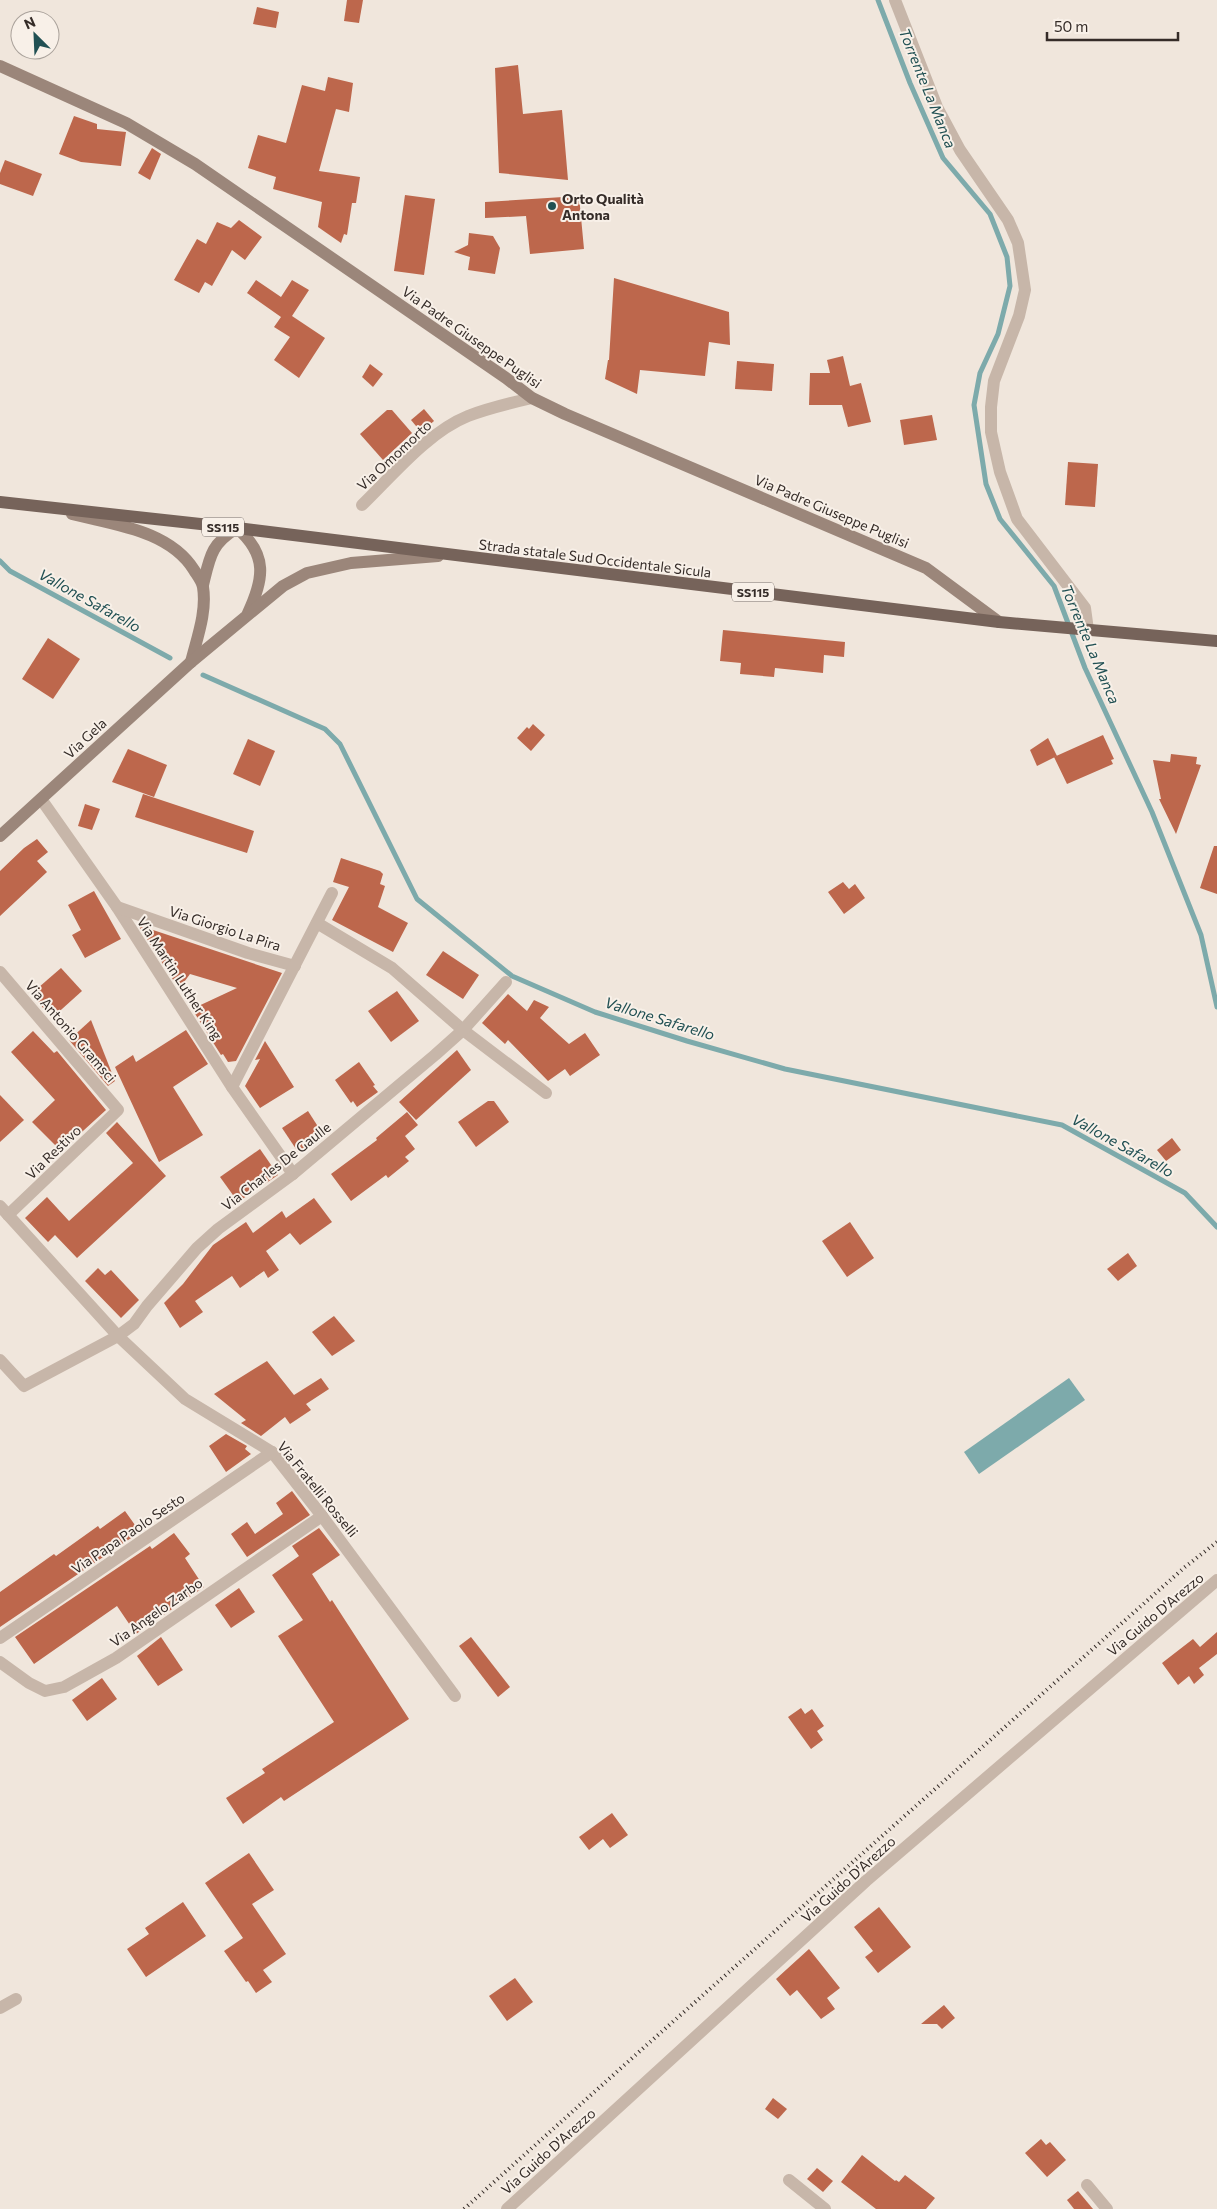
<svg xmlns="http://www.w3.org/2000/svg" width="1217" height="2209" viewBox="0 0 1217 2209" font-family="Commissioner,sans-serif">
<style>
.water{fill:#7daaab}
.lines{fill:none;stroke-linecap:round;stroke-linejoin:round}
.stream{stroke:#7daaab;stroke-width:5}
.building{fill:#bd674c}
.street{stroke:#c7b6a9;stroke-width:12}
.secondary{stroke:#9b867a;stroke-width:12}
.primary{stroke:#76635a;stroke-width:12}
.rail{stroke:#352c28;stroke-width:4;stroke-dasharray:1 4;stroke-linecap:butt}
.poi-dot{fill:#215053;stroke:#f8f0e8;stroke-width:2}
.labels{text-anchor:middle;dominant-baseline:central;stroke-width:4;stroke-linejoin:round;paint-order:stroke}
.shield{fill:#f8f0e8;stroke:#706762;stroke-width:1}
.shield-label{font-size:12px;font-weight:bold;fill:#352c28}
.poi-label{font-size:14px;font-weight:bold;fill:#352c28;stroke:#f8f0e8;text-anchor:start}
.street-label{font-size:14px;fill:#352c28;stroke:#f8f0e8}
.water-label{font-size:15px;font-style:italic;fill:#215053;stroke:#f8f0e8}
</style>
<rect width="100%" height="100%" fill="#f0e6dc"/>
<path class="water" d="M1069,1378L1085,1400L979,1474L964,1452Z"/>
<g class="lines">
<g class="stream">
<path d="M878,0L910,83L943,158L990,214L1007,257L1010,286L998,334L980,373L974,405L986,484L1000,519L1054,586L1085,668L1152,812L1201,935L1217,1007"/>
<path d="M0,561L10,571L170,658"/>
<path d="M203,675L325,729L340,744L417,899L512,976L595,1012L687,1041L785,1069L1062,1125L1185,1193L1217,1227"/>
</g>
</g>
<g class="building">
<path d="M347,0H363L359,23L344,21Z"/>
<path d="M257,7L279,12L276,28L253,24Z"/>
<path d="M518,65L523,114L562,110L568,180L499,173L495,68Z"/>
<path d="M328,77L353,83L349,112L336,109L319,171L360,177L356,203H352L347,235L344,234L341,243L318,227L322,202L273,189L276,177L248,168L258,135L286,143L302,85L325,91Z"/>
<path d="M74,116L97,124V129L126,132L121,166L81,162L59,154Z"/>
<path d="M152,148L161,154L150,180L138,173Z"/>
<path d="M5,160L42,174L33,196L0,184V173Z"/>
<path d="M405,195L435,199L424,275L394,271Z"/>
<path d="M579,196L584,249L530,254L526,216L485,218V202Z"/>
<path d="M239,220L262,237L245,260L232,250L212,286L205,282L199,293L174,280L197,239L206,244L217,222L231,228Z"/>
<path d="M469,233L493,236L500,248L495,274L468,270L470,257L454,252L468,245Z"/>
<path d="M614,278L729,312L730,345L709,342L705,376L640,370L637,394L605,379L608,360H609Z"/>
<path d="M256,280L281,297L292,280L309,290L292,316L325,338L299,378L274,360L290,337L274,327L281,317L247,293Z"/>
<path d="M843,356L850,386L861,383L871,422L848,427L842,405H809L810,373H830L827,360Z"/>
<path d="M737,361L774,364L772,391L735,389Z"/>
<path d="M370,364L383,374L373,387L362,377Z"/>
<path d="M424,409L434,421L421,432L411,420Z"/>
<path d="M387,410H392L412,433L383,460L360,434Z"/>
<path d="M932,415L937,440L904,445L900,420Z"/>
<path d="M1068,462L1098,464L1095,507L1065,505Z"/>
<path d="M723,630L845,642L844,657L824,655L823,673L775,668L774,677L740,674L741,663L720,661Z"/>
<path d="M48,638L80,659L53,699L22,679Z"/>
<path d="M533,724L545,735L531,751L517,738L527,727L529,729Z"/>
<path d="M1103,735L1114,759L1111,760L1113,764L1067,784L1054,757Z"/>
<path d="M1048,738L1057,756L1037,766L1030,750Z"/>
<path d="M248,739L275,751L260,786L233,774Z"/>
<path d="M128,749L167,765L154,797L112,782Z"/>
<path d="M1171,754L1197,757L1196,764L1201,765L1176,834L1159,799H1161L1153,760L1170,762Z"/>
<path d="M143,794L254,831L247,853L135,817Z"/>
<path d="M85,804L100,809L92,830L78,826Z"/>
<path d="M37,839L48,852L37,861L47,872L0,916V871L24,848Z"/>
<path d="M1214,846H1217V894L1200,888Z"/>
<path d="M341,858L380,871L383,874L380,884L385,886L378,907L408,923L393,952L332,920L349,887L333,882Z"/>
<path d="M843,882L849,889L855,884L865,898L844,914L828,892Z"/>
<path d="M94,891L121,939L85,958L72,935L81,930L68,905Z"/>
<path d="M138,925L282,973L236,1061L228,1062L223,1054L221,1055L192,1009L237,988L190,974L179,989Z"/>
<path d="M443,951L479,975L463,999L426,975Z"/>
<path d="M61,968L82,991L52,1018L31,994Z"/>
<path d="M397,991L419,1021L391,1042L368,1011Z"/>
<path d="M508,994L527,1011L534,1000L549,1007L540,1018L569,1044L585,1033L600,1055L570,1076L565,1069L548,1081L508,1040L505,1044L482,1023Z"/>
<path d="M91,1020L115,1081L108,1086L69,1040Z"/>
<path d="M186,1030L208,1064L173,1087L203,1135L159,1162L115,1067L133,1055L136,1062Z"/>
<path d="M33,1031L54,1053L57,1051L106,1110L61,1151L32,1122L55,1100L11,1052Z"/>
<path d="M265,1041L294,1087L260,1108L245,1086L260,1059L255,1060Z"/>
<path d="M457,1050L471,1070L416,1120L399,1102Z"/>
<path d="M359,1062L375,1085L373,1086L378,1092L357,1107L353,1101L351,1103L335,1080Z"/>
<path d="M0,1095L24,1120L0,1142Z"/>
<path d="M488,1101H494L509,1122L476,1147L458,1122Z"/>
<path d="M308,1111L324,1136L298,1152L282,1128Z"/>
<path d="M407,1112L418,1125L405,1136L415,1149L405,1157L409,1161L388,1178L386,1175L351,1201L331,1174L377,1140L376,1138Z"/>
<path d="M117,1122L166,1176L77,1258L55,1235L48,1242L25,1218L47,1197L69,1221L133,1163L106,1133Z"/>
<path d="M1172,1138L1181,1150L1166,1161L1157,1150Z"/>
<path d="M260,1149L278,1175L238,1202L220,1177Z"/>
<path d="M314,1198L332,1222L300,1245L290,1233L266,1251L279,1270L268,1278L264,1271L240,1288L232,1276L195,1301L203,1312L180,1328L164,1303L183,1284L213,1245L246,1222L253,1233L282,1211L286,1218Z"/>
<path d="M850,1222L874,1258L847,1277L822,1241Z"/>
<path d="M1128,1253L1137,1266L1118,1281L1107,1269Z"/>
<path d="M98,1268L105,1275L111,1270L139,1300L121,1318L85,1281Z"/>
<path d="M334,1316L355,1341L332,1356L312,1332Z"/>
<path d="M267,1361L294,1395L321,1378L329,1389L306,1404L311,1410L290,1424L285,1417L261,1436L241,1423L246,1420L214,1394Z"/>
<path d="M226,1434L247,1446L245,1449L251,1454L226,1472L209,1446Z"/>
<path d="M292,1491L310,1515L247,1557L231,1534L247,1522L255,1534L283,1514L276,1503Z"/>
<path d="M125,1511L140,1532L0,1627V1592L54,1554L56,1556L98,1526L100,1529Z"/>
<path d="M319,1528L340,1555L312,1574L330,1602L332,1600L409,1719L284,1801L281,1797L243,1824L226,1798L265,1773L262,1769L334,1722L278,1636L303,1620L272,1575L299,1556L292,1546Z"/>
<path d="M174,1533L190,1554L185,1558L204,1587L136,1634L117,1606L34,1664L15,1637L150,1546L152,1549Z"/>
<path d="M239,1588L255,1612L231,1628L215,1605Z"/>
<path d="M1217,1632V1654L1199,1668L1204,1675L1194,1684L1189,1676L1178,1685L1162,1663L1193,1639L1200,1647Z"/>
<path d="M161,1637L183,1670L158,1686L137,1656Z"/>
<path d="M471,1637L510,1687L498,1697L459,1646Z"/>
<path d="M102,1678L117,1699L87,1721L72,1700Z"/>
<path d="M801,1708L805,1714L812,1709L824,1726L817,1731L823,1740L811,1749L788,1717Z"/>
<path d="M612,1813L628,1835L610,1848L603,1839L589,1850L579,1837Z"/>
<path d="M249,1853L274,1890L252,1904L286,1954L263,1970L272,1982L256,1993L248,1981L246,1982L224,1951L243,1938L205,1883Z"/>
<path d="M183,1902L206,1936L146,1977L127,1949L149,1934L145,1928Z"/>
<path d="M879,1907L911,1947L878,1973L865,1957L873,1951L854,1927Z"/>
<path d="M809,1949L840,1988L827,1998L835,2009L821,2019L797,1990L790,1996L776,1979Z"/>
<path d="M515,1978L533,2002L507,2021L489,1996Z"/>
<path d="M944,2005L955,2018L942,2029L937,2024H921Z"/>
<path d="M773,2098L787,2109L778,2119L765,2109Z"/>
<path d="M1041,2139L1046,2145L1050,2142L1066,2160L1047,2177L1025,2153Z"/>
<path d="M862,2155L895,2181L896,2180L899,2182L905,2175L935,2198L926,2209H876L841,2182Z"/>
<path d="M817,2168L833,2181L823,2192L807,2179Z"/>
<path d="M1078,2191L1093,2209H1074L1067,2200Z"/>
</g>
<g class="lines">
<g class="street">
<path d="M895,0L937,107L960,150L1008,220L1018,243L1025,290L1019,316L994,381L991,407V432L1000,472L1017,519L1085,608L1088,630"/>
<path d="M362,505C392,476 428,432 468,416C489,408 510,403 532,398"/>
<path d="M41,799L117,907L232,1087L293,1174"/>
<path d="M117,907L248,953L295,966"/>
<path d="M317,923L392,968L463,1030L546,1093"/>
<path d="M0,972L118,1110L8,1215"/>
<path d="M232,1087L332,893"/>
<path d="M0,1206L118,1336L185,1399L272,1452L322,1516L455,1696"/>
<path d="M0,1360L24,1386L118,1336L134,1324L147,1306L197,1248L218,1229L293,1174L435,1055L463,1030L506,982"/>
<path d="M0,1638L272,1452"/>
<path d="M0,1662L29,1683L45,1691L64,1687L116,1658L322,1516"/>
<path d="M0,2008L16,1999"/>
<path d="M789,2180L825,2209"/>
<path d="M1087,2185L1107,2209"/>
<path d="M507,2209L866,1881L1217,1580"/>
</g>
<g class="secondary">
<path d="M0,66L126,123L195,164L506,378L532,398L565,414L926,568L999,622"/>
<path d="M72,514C114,525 169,530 194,570C197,575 202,581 203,587C207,612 197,638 191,662"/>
<path d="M203,585C210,556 211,544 237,528C268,555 264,579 248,613"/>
<path d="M0,836L191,662L283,586L307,573L351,563L438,556"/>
</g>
<path class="primary" d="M0,502L237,528L999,622L1217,641"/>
<path class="rail" d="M464,2209L640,2051L1185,1567L1217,1542"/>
</g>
<circle class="poi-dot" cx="552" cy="206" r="5"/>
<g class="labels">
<g class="shield">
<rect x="202" y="517.5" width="42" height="19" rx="4"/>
<rect x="732" y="582.5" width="42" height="19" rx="4"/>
</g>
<g class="shield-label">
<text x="223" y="527">SS115</text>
<text x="753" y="592">SS115</text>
</g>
<g class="poi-label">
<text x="562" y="198">Orto Qualità<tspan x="562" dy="16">Antona</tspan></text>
</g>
<g class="street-label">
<text transform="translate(472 337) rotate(35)">Via Padre Giuseppe Puglisi</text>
<text transform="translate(394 455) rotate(-43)">Via Omomorto</text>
<text transform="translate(832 511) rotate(23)">Via Padre Giuseppe Puglisi</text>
<text transform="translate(595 558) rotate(7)">Strada statale Sud Occidentale Sicula</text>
<text transform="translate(85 738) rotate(-43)">Via Gela</text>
<text transform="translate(225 928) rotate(18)">Via Giorgio La Pira</text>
<text transform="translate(180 978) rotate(57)">Via Martin Luther King</text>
<text transform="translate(71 1031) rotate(49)">Via Antonio Gramsci</text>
<text transform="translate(53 1152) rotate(-44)">Via Restivo</text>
<text transform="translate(276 1166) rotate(-38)">Via Charles De Gaulle</text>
<text transform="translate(318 1489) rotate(51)">Via Fratelli Rosselli</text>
<text transform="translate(128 1533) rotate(-34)">Via Papa Paolo Sesto</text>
<text transform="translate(156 1612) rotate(-35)">Via Angelo Zarbo</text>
<text transform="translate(1155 1614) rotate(-40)">Via Guido D'Arezzo</text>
<text transform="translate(848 1879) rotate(-42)">Via Guido D'Arezzo</text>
<text transform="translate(548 2151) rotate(-42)">Via Guido D'Arezzo</text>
</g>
<g class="water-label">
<text transform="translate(928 88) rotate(68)">Torrente La Manca</text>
<text transform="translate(90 600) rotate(29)">Vallone Safarello</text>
<text transform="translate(1091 644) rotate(67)">Torrente La Manca</text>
<text transform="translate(660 1018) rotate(17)">Vallone Safarello</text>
<text transform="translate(1123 1145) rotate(29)">Vallone Safarello</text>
</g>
</g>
<g transform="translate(35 35) rotate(336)"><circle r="24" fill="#f8f0e8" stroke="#aaa29b"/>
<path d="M0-4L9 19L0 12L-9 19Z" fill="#215053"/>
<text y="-8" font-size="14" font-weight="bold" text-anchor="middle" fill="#352c28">N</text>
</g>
<path d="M1047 32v8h131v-8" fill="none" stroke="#352c28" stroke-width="2.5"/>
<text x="1054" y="32" font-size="15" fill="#352c28" stroke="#f8f0e8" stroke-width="4" paint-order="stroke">50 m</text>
</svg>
